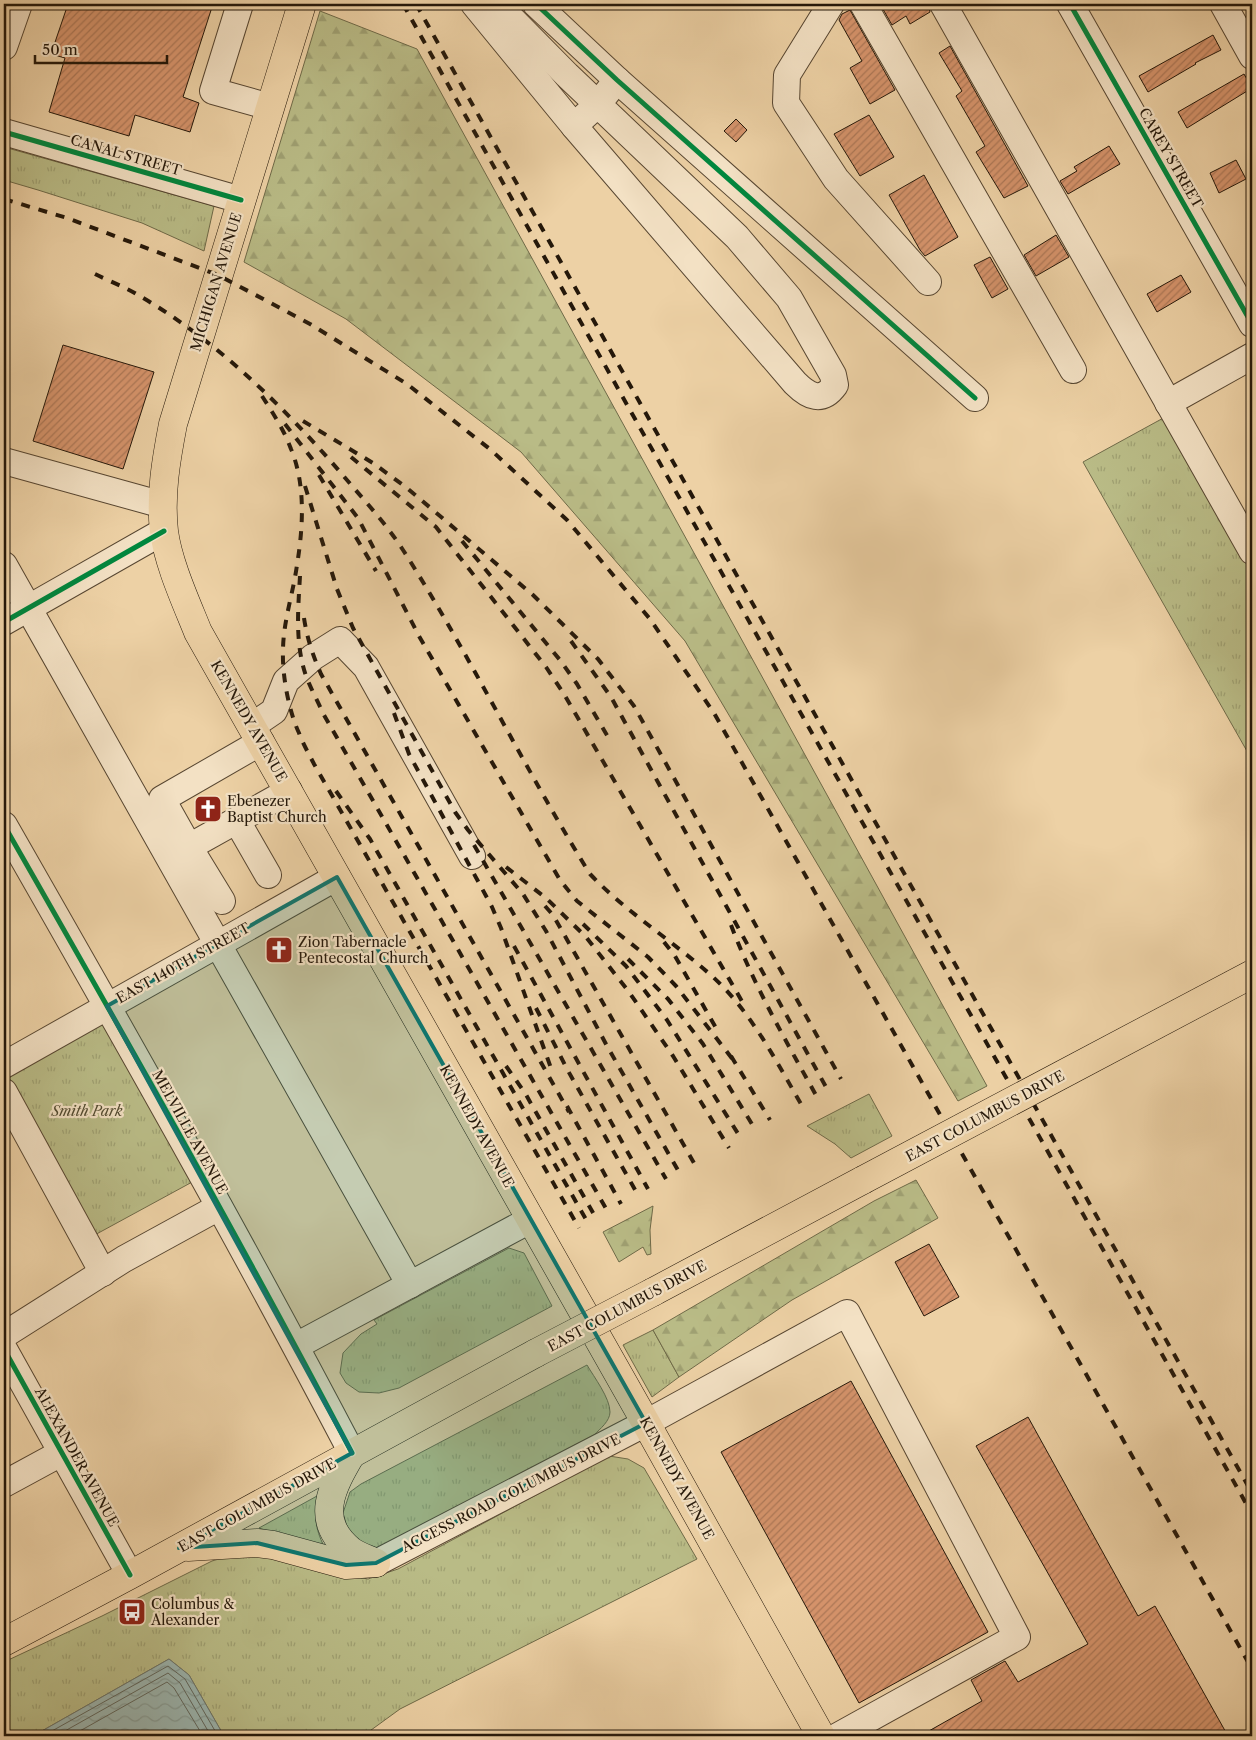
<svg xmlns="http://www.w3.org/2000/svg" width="1256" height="1740" viewBox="0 0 1256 1740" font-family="'Libre Caslon Text',serif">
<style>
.grass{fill:url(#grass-tufts);stroke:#6f6a48}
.forest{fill:url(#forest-firs);stroke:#6f6a48}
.water{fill:url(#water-waves);stroke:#6c766d}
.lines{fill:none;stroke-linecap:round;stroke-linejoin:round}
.shore{stroke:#60665c;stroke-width:1}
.building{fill:url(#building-hatch);stroke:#25180a}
.minor-casing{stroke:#574631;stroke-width:28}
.major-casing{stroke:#25180a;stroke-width:29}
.minor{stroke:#f3e1c4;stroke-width:26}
.major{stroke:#edd1a5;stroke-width:28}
.rail{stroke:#25180a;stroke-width:4;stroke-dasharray:9 9;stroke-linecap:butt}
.major-bridge-casing{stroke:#25180a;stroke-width:29;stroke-linecap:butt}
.major-bridge{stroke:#edd1a5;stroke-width:28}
.cycleway-casing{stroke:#f3e1c4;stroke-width:8}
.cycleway{stroke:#00873e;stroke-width:5}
.marked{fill:#0f766e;fill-opacity:0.2;stroke:#0f766e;stroke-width:4;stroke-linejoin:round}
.labels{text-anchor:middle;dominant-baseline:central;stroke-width:4.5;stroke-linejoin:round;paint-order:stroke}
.street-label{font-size:14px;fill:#25180a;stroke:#f3e1c4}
.poi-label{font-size:14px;fill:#25180a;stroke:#f3e1c4;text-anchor:start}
.park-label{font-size:14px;font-style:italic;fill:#51492f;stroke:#f3e1c4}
</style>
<defs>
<pattern id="grass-tufts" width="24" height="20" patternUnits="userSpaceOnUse" patternTransform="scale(1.25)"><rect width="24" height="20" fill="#b9bb86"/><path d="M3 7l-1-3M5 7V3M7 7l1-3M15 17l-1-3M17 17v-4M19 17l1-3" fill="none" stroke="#9fa072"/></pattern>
<pattern id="forest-firs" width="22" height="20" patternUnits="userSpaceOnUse" patternTransform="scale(1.25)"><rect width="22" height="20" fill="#b9bb86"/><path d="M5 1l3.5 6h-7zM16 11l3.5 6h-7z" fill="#9fa072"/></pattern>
<pattern id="water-waves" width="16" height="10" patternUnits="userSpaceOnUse" patternTransform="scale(1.25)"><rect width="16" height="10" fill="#9bb5af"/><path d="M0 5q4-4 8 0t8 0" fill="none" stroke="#859b95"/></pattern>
<pattern id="building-hatch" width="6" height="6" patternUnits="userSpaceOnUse" patternTransform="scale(1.25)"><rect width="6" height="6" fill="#d6946c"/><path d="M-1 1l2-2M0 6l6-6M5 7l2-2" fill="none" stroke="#ad7857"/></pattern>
</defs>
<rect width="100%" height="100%" fill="#edd1a5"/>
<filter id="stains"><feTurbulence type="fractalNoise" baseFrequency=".004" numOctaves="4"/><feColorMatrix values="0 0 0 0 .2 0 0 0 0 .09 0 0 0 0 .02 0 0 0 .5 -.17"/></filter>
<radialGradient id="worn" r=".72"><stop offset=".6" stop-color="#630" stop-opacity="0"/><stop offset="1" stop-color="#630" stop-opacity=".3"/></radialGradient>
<g class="grass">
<path d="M4,147L214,206L204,251L142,223L38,190L4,180Z"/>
<path d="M1167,416L1252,556V760L1083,462Z"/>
<path d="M105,1021L194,1181L91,1237L4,1083V1077Z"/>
<path d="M869,1094L892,1136L851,1158L835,1144L807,1126Z"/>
<path d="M509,1248L524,1253L552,1306L399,1388L379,1393L359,1392L346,1383L340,1373L343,1353L361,1334L377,1324L374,1320Z"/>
<path d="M653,1330L679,1377L652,1397L623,1345Z"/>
<path d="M587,1365C594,1377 610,1398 610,1412C610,1421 600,1429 594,1435L378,1548L361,1545L348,1530L343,1513L350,1492L361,1484Z"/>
<path d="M609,1456L628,1459L644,1468L697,1559L400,1709L367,1733L365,1736H224L189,1675L169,1659L33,1736H4V1662L102,1616L212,1561L246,1551L337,1573L368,1579L398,1569Z"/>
<path d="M317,1496C314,1515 315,1529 324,1546L320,1547L259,1528Z"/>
</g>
<g class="forest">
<path d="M320,11L417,49L987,1086L958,1101L685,641L521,452L346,319L244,262Z"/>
<path d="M916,1180L938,1218L792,1300L679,1377L653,1330L874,1201Z"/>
<path d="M653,1206L650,1230L651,1254L647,1255L643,1247L619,1262L603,1232Z"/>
</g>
<path class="water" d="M169,1659L189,1675L224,1736H33Z"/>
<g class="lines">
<g class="shore">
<path d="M43,1736L168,1666L185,1679L218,1736"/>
<path d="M56,1736L168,1673L180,1683L211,1736"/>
<path d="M71,1736L167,1682L174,1688L203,1736"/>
</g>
</g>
<g class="building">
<path d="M68,4H213L183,97L199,103L190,132L135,115L129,136L49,112L65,58L51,54Z"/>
<path d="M880,4H928L930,12L910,24L906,16L892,25Z"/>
<path d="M850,10L895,90L870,104L850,68L862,61L839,20L842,14Z"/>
<path d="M1213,35L1221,50L1195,63L1196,64L1148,92L1139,76Z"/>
<path d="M950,46L1028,186L1004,198L976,152L985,146L956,96L962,91L939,53Z"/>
<path d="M1244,74L1252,88L1187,128L1178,112Z"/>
<path d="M869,115L894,157L860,176L834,134Z"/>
<path d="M736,119L747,130L736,142L724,131Z"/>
<path d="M1109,146L1120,164L1068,194L1060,181L1077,171L1074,167Z"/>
<path d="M1236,160L1246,179L1219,193L1210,173Z"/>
<path d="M924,175L958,237L925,256L920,250L889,195Z"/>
<path d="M1056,235L1069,257L1036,276L1024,255Z"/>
<path d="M990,257L1008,289L992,298L974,265Z"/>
<path d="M1181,275L1191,292L1157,312L1147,294Z"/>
<path d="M63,345L154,372L123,469L33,441Z"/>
<path d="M929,1244L959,1297L924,1316L895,1262Z"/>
<path d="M851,1381L988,1632L859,1703L721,1452Z"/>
<path d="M1028,1417L1138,1616L1155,1606L1228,1736H920L982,1701L971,1680L1005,1661L1018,1682L1088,1644L976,1446Z"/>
</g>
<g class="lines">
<defs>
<g id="minor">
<path d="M240,4L213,91L270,107"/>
<path d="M474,4L574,126"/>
<path d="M497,4L567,75L737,237L789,298L833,375L835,385C822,403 809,397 795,383L574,126L598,104L617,80"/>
<path d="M536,4L617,80L975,398"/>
<path d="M831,4L787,75L786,103L836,179L928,282"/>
<path d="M863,4L1073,370"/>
<path d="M943,4L1252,551"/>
<path d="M1070,4L1252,324"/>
<path d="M1223,4L1252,56"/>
<path d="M4,47L19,4"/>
<path d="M4,132L241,200"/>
<path d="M1168,403L1252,356"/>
<path d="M4,461L163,505"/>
<path d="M4,565L410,1285"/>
<path d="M4,622L164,531"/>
<path d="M252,726L274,711L286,681L313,657L340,640L366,667L472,856"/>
<path d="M237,821L268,875"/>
<path d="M4,825C123,1033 241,1241 352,1453"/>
<path d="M189,847L162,799L261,742"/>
<path d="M222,901L189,847L289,791"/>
<path d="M4,1065L337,877"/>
<path d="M4,1092L103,1273"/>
<path d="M4,1335L124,1259L219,1207"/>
<path d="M296,1346L530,1220"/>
<path d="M4,1349L130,1575"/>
<path d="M4,1484L63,1452"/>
<path d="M376,1563L646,1423L847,1313L1017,1637L838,1736"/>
</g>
<g id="major">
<path d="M302,4L173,424C166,460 160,495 164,531C168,563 186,602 198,632L646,1423L821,1736"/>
<path d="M653,1292L863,1180"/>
<path d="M352,1453C332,1487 313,1520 351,1551C358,1556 368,1559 376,1563"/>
<path d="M188,1547L257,1543L273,1545L346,1565L376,1563"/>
<path d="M4,1642L130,1575L536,1353"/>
</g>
</defs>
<use href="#minor" class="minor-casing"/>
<use href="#major" class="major-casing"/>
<use href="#minor" class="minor"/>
<use href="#major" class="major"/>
<g class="rail">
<path d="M403,4L626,403L1252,1514"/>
<path d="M416,4L1252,1493"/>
<path d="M4,199L67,218L218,275L310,324L407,384L491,450L567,520L650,619L714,713L1252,1669"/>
<path d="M95,274C109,281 125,287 138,295C216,340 282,405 341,473C362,498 385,522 403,550C470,655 524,768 590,874C627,913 673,941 713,977C751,1012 775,1059 801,1104"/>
<path d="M262,396C273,413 284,430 291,449C306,485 303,528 297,565C293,594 283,622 283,651C282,675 289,712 299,733C303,744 309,754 314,764L579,1228"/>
<path d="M303,421L373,463L407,488L533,595L598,659L634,706L841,1079"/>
<path d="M285,424L358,518L419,636L560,880L577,901L648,957L676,986L734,1061"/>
<path d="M351,457L436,527L546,667L564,694L743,1003"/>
<path d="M319,475L376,571"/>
<path d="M305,486L337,589L353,628L455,812L468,830L523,894L546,931L607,1046L679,1172"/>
<path d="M462,541L560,660L577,684L608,737"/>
<path d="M300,576C298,610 295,644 306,676C311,689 318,702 324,715L608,1212"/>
<path d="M304,618C307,638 313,656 321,674L569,1112"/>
<path d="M571,641L611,697L826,1087"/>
<path d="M394,713L409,754L492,907L501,928L552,1071"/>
<path d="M336,791L370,839L588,1223"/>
<path d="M474,845L666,1179"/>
<path d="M506,867L546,898L586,937L629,992L673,1056L729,1148"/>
<path d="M545,906L553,915L694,1163"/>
<path d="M583,924L626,966L667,1020L742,1140"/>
<path d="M731,925C754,986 786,1041 817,1097"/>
<path d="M664,942L675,956L716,1028"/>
<path d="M514,946L648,1189"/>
<path d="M628,959L668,999L703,1044L755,1129"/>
<path d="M536,1008L567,1069L638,1195"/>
<path d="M731,1056L770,1120"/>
<path d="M506,1066L525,1093L596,1218"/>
<path d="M567,1106L621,1204"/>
</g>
<defs>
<g id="major-bridge">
<path d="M863,1180L1252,974"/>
<path d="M536,1353L653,1292"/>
</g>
</defs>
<use href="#major-bridge" class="major-bridge-casing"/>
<use href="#major-bridge" class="major-bridge"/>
<defs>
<g id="cycleway">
<path d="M536,4L617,80L975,398"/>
<path d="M1070,4L1252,324"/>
<path d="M4,132L241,200"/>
<path d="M4,622L164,531"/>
<path d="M4,825C123,1033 241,1241 352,1453"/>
<path d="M4,1349L130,1575"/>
</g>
</defs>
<use href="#cycleway" class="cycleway-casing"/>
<use href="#cycleway" class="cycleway"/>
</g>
<path class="marked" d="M337,877L646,1423L376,1563L346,1565L257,1543L179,1548L352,1453L107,1006Z"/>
<defs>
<symbol id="church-square" viewBox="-11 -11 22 22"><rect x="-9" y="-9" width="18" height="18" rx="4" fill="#8f2418" stroke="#f3e1c4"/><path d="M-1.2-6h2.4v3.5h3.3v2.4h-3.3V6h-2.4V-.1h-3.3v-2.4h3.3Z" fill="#fff"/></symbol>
<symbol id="bus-square" viewBox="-11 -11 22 22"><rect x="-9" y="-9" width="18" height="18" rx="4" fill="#8f2418" stroke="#f3e1c4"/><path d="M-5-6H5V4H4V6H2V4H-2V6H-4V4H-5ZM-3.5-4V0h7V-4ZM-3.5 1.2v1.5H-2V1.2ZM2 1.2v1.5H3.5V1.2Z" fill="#fff"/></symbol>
</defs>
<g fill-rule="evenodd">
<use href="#church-square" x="192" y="793" width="32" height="32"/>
<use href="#church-square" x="263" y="934" width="32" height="32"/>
<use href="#bus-square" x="116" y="1596" width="32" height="32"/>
</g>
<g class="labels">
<g class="street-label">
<text transform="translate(126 155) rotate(16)">CANAL STREET</text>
<text transform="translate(1171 158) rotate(60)">CAREY STREET</text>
<text transform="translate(216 282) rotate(-73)">MICHIGAN AVENUE</text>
<text transform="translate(249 721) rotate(60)">KENNEDY AVENUE</text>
<text transform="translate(183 963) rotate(-29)">EAST 140TH STREET</text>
<text transform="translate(985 1116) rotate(-28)">EAST COLUMBUS DRIVE</text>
<text transform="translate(477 1126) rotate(61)">KENNEDY AVENUE</text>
<text transform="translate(190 1132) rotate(61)">MELVILLE AVENUE</text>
<text transform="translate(627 1306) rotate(-28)">EAST COLUMBUS DRIVE</text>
<text transform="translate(77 1457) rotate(61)">ALEXANDER AVENUE</text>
<text transform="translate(677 1478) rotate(61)">KENNEDY AVENUE</text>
<text transform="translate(511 1493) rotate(-27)">ACCESS ROAD COLUMBUS DRIVE</text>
<text transform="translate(257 1505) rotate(-29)">EAST COLUMBUS DRIVE</text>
</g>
<g class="poi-label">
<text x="227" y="801">Ebenezer<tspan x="227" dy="16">Baptist Church</tspan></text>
<text x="298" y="942">Zion Tabernacle<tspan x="298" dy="16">Pentecostal Church</tspan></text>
<text x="151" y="1604">Columbus &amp;<tspan x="151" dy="16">Alexander</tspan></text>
</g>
<g class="park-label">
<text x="87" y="1111">Smith Park</text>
</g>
</g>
<rect width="1256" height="1740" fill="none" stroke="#edd1a5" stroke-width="20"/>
<rect x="5" y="5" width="1246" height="1730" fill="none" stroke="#25180a" stroke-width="2.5"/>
<rect x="10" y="10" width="1236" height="1720" fill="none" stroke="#25180a"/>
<path d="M35 55v8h132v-8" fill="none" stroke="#25180a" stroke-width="2.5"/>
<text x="42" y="55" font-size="15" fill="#25180a" stroke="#f3e1c4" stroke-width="4" paint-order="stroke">50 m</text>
<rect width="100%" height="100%" filter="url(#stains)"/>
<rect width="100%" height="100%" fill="url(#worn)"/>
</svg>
